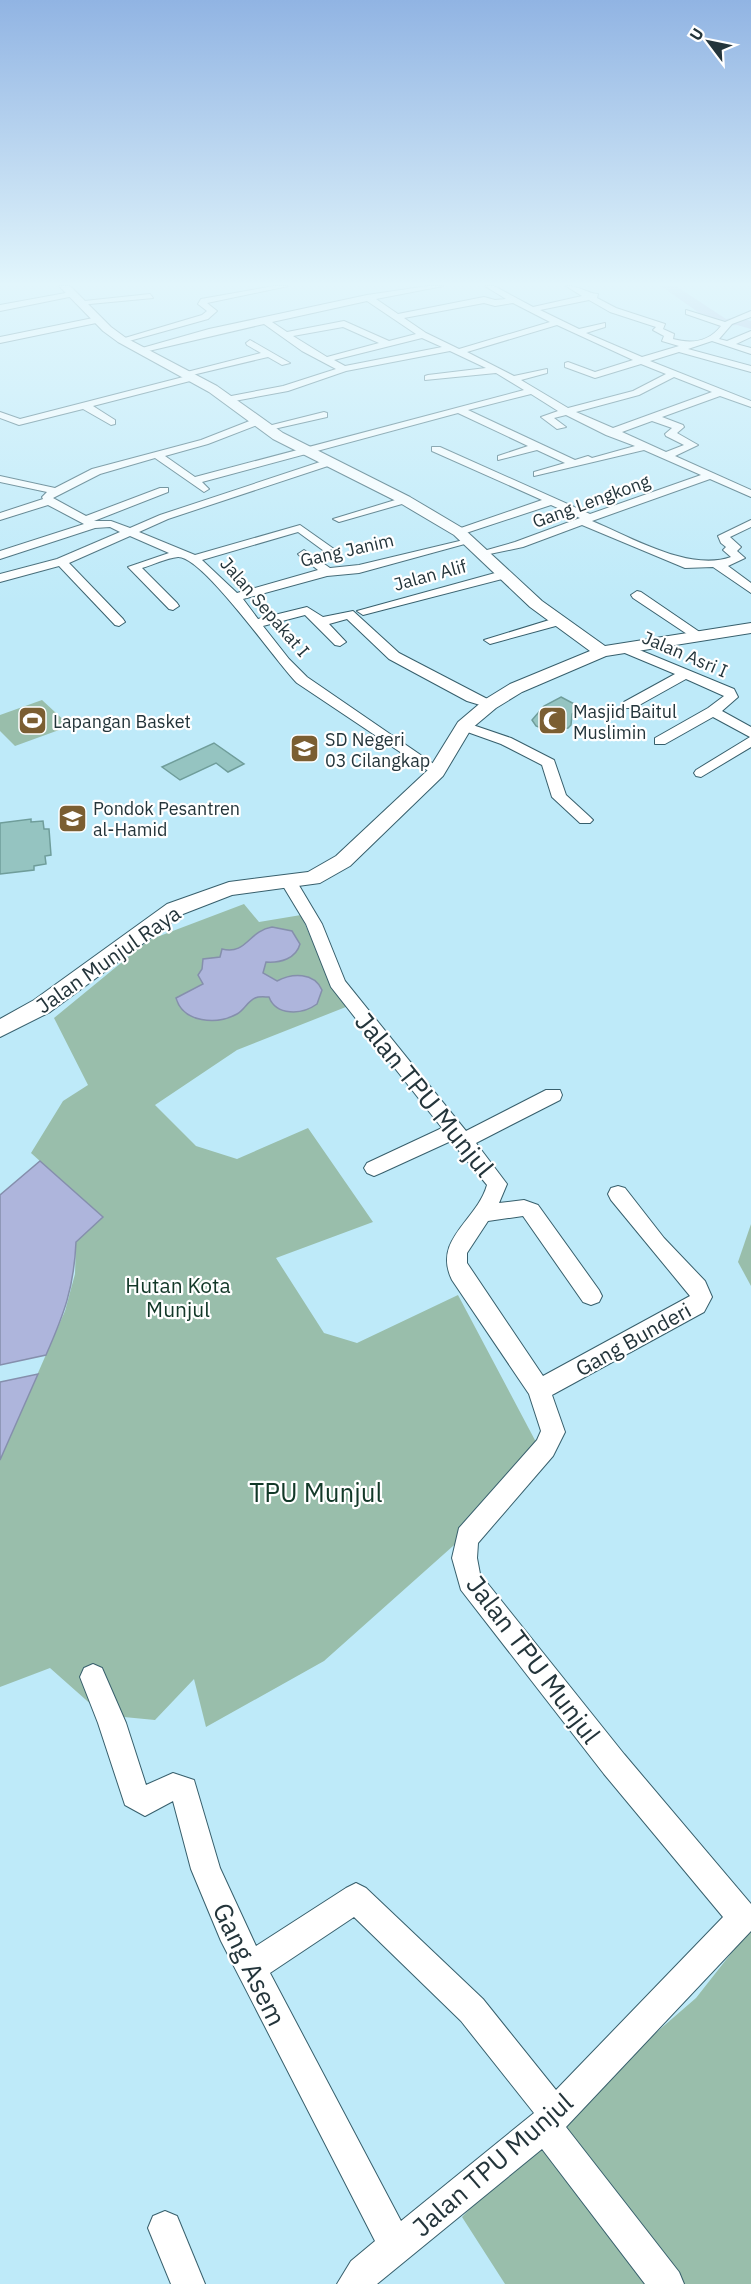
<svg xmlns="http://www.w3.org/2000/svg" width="751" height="2284" viewBox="0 0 751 2284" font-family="'IBM Plex Sans',sans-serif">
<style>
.green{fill:#99beab}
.water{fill:#aeb5dc;stroke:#858fac;stroke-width:1.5}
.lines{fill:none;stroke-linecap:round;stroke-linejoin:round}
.river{fill:#aeb5dc;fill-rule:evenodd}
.building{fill:#95c4c1;stroke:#6f9d9a;stroke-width:1.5}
.minor-casing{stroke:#375f6c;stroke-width:2}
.tertiary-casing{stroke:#375f6c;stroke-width:2}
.minor{fill:#fff;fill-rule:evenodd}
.tertiary{fill:#fff;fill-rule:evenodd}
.labels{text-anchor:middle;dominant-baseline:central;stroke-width:4.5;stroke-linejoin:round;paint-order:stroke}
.far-street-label{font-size:18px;fill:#24353b;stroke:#fff}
.far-poi-label{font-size:18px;fill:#24353b;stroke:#fff;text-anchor:start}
.street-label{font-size:21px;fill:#24353b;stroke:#fff}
.park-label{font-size:21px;fill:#123828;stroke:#fff}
.near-street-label{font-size:26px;fill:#24353b;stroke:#fff}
.near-park-label{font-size:26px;fill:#123828;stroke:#fff}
</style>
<rect width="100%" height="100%" fill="#beeaf9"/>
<g class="green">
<path d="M42,700L70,726L15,746L0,731V715Z"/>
<path d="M244,904L259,922L301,915L330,982L356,1003L237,1050L155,1105L196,1146L237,1159L308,1128L373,1222L276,1258L324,1333L357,1343L458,1295L537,1444L462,1538L324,1661L206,1727L194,1679L155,1720L103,1715L50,1668L0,1687V1460L65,1311L75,1274L76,1242L102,1217L31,1153L63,1101L88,1085L54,1018L149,940Z"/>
<path d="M751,1224V1286L738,1262Z"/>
<path d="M751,1928V2284H505L462,2217L546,2128L696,1998Z"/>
</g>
<g class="water">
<path d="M272,927L292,931L300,944C296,959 280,963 266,962L263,973L277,981C292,973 314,972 322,990L317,1004C302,1015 276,1016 269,997C265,997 259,996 255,998C248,1001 244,1010 237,1014C217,1025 183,1023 176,998L203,984L198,975L202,969L203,959L220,957L222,949C247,955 248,931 272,927Z"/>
<path d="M40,1161L103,1217L76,1242C74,1288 64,1314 46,1355L0,1365V1195Z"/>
<path d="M38,1374L0,1460V1382Z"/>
</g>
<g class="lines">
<path class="river" d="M661,286H676L726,319L737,317L751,321V329L737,325L719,327Z"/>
</g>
<g class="building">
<path d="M561,697L582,708L572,714L571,725L568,728L548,731L536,726L532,720L544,706Z"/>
<path d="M214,743L244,764L228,772L216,763L180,780L162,767Z"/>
<path d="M31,819V822L43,821L44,829H49L51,855L45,856L46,864L34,866V870L0,874V823Z"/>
</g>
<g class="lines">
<defs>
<g id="minor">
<path d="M274,286H288L207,303L217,311L208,319L122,343L118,340L202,315L207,311L198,304L201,299Z"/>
<path d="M428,286H443L376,299L398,314L484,297L495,300L506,299L485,286H494L533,307L582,296L566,286C578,285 586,293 598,294L597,298L616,308L665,324L663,329L674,334L673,339C691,344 709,342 721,326L686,314V310L725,322L751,311V317L732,324L719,339L727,341L751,331V337L736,344L751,348V354L712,341L688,349L751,366V372L679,352L650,361L751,401V407L720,396L662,417L683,425L684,427L677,433L698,445L675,456L751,490V497L710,479L592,521C631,537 689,572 731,557L723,550L726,547L721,543L718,536L751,520V527L730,537L741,547L737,551L745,558L728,566L751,583V593L713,567L685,568L582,525L523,547L480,556V552L515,542L580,518L551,505L463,534H455V530L542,500L432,451V447H440L590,514L701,475L644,450L534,476V472L565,463L537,450L498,460V456L528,446L458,413L202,482L209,489L204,492L155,458L100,474L53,498L86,516L160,488H168V492L94,521H111L130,528L160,515L326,460H334V464L168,519L139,532L195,555L300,525L334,549L324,551L298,532L202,560L237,593L318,570L300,556L298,554L304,550L330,568L359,565L472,538V542L359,573L327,576L243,599L258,619L307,607L323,617L353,611L399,653L497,704L490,708L467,701L389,659L347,619L329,624L346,642L340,646L335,645L305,615L263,626L289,659L307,677L441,769L443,772L441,775L436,776L297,683C276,662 203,556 178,557C166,558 153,565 142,568L177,603L179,606L173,610L169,609L128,567L169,553L130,536L69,563L123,619L125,622L119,626L115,625L59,566L0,582V574L57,559L120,532L110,527L95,528L0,559V551L84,524L48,505L0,520V513L43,499L42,497L47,492L0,482V476L55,488L92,469L201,440L252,420H260V424L208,444L165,456L195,477L524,390L496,373L425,380V376L428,375L486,368L450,351L346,371L288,391L229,402L224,399L226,397L283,386L336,369L302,351L264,324L140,353L135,350L209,329L367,295ZM589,300L610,312L656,327L653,330L664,336L662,341L679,346L642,357L586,333L605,327V323L579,329L540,310ZM367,301L416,334L389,341L344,321L287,332L272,322ZM484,303L495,306L513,303L550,322L459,349L426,333L404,318ZM557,325L633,360L595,372L568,362L565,363V367L595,378L641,364L666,374L633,391L568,408L521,380L547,373V369L514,376L467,352ZM343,327L379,343L327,357L293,336ZM422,338L442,347L345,366L334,360ZM674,377L712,392L613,428L576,412L639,395ZM531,394L558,411L541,417L557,429L566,427L554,418L566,415L606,435L635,446L592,458L588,456L575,460L468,410ZM652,421L672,428L665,434L666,436L684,445L666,452L622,432Z"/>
<path d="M71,292L74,296L0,311V305Z"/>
<path d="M150,294L153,298L79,305L75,302Z"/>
<path d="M98,317L101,322L0,343V337Z"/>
<path d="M250,340L290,363L282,365L268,357L184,377L179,374L261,353L247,345L246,343Z"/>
<path d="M191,375L194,376V380L93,406L115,420V424L111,425L83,409L19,425L0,418V412L20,419Z"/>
<path d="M324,412L327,413V417L265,431L260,428Z"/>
<path d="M405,497L410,500L409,502L339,522L333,519Z"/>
<path d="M506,570L512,574L510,577L363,615L357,611Z"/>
<path d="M637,591L641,592L704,635L703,638H693L633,598L631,595Z"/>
<path d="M559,617L565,621L563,624L490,644L484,640Z"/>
<path d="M625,644L734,689L738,697L722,711L751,727V747L701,777L696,776L694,773L696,770L750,737L713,717L665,744H655V738L708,708L724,696L686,679L634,708H624V702L675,674L620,651L619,648Z"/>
<path d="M464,722L511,738L554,760L566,795L590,817L593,820L590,823H580L552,797L542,765L501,744L459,729V723Z"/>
<path d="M288,876L294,877L322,924L345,981L466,1131L546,1090H560L562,1095L560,1100L476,1143L507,1184L499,1203L524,1200L538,1205L599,1290L602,1296L599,1302L591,1305L583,1302L523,1216L488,1221L467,1253V1263L543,1376L690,1296L611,1200L608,1194L611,1188L618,1186L625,1188L664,1238L705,1281L712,1297L704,1312L552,1395L565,1432L553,1456L478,1543L477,1558L480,1574L624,1754L751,1904V1931L566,2127L679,2272L684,2284H645L542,2149L377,2284H337L351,2261L375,2241L221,1941L191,1869L173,1801L145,1816L125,1805L98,1723L80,1677L84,1668L93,1664L102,1668L126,1723L146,1785L173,1773L194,1780L220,1868L256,1946L346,1888L356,1883L366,1888L483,1999L556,2090L723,1917L604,1774L461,1590L452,1558L459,1528L537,1440L541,1431L529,1394L452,1280C432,1239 477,1221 487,1185L451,1141L381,1173L374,1176L367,1173L364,1168L367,1163L442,1128L331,987L306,924L280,881ZM354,1917L461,2021L534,2113L401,2221L270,1973Z"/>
<path d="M165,2211L177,2216L205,2284H171L148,2228L153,2216Z"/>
</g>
<path id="tertiary" d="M59,286H70L111,327L126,338L217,386L283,433L410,497L464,529L542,601L605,646L751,623V633L606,656L522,692L496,708L471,729L443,776L350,866L320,883L232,895L183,914L50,1012L0,1037V1019L34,1000L167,904L229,882L308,872L336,856L429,769L458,722L484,700L510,684L590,651L530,607L454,535L400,503L273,439L209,392L118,342L103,331Z"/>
</defs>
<use href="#minor" class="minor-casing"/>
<use href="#tertiary" class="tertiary-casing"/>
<use href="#minor" class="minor"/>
<use href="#tertiary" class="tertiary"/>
</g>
<linearGradient id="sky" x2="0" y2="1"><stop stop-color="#91b4e3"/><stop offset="0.47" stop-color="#e2f6fc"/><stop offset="1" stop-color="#e2f6fc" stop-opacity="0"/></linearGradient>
<rect width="751" height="605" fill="url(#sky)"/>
<defs>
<symbol id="stadium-square" viewBox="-11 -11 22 22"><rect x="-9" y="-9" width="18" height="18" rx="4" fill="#7b5e32" stroke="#fff"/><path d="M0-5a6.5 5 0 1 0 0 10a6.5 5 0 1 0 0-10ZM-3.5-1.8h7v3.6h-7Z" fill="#fff"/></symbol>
<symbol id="mosque-square" viewBox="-11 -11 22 22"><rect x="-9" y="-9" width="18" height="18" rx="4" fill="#7b5e32" stroke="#fff"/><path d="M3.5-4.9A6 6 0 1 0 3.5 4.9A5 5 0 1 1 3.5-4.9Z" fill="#fff"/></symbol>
<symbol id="school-square" viewBox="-11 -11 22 22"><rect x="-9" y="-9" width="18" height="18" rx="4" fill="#7b5e32" stroke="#fff"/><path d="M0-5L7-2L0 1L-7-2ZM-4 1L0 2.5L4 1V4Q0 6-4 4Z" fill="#fff"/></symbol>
</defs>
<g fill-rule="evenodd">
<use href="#stadium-square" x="16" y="704" width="33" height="33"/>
<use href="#mosque-square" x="536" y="704" width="33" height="33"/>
<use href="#school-square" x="288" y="732" width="33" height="33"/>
<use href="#school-square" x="56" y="802" width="33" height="33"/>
</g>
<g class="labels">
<g class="far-street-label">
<text transform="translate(591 501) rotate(-20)">Gang Lengkong</text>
<text transform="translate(347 550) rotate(-13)">Gang Janim</text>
<text transform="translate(430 575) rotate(-15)">Jalan Alif</text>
<text transform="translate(265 607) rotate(49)">Jalan Sepakat I</text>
<text transform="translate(685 654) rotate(23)">Jalan Asri I</text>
</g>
<g class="far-poi-label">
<text x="573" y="711">Masjid Baitul<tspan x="573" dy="21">Muslimin</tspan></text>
<text x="53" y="721">Lapangan Basket</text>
<text x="325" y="739">SD Negeri<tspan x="325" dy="21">03 Cilangkap</tspan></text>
<text x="93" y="808">Pondok Pesantren<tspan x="93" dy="21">al-Hamid</tspan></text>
</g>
<g class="street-label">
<text transform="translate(108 959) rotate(-35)">Jalan Munjul Raya</text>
<text transform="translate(633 1339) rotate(-29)">Gang Bunderi</text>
</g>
<g class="park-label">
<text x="178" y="1285">Hutan Kota<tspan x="178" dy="24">Munjul</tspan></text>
</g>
<g class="near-street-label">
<text transform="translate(425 1094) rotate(51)">Jalan TPU Munjul</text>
<text transform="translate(534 1659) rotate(53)">Jalan TPU Munjul</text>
<text transform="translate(250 1964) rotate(64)">Gang Asem</text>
<text transform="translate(492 2164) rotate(-41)">Jalan TPU Munjul</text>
</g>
<g class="near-park-label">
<text x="316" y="1492">TPU Munjul</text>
</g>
</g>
<g transform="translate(709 42) rotate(302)" stroke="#ffffff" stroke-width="4.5" paint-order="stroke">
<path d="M0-4.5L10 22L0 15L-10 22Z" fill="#24353b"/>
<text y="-9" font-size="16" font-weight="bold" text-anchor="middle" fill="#24353b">U</text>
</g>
</svg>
